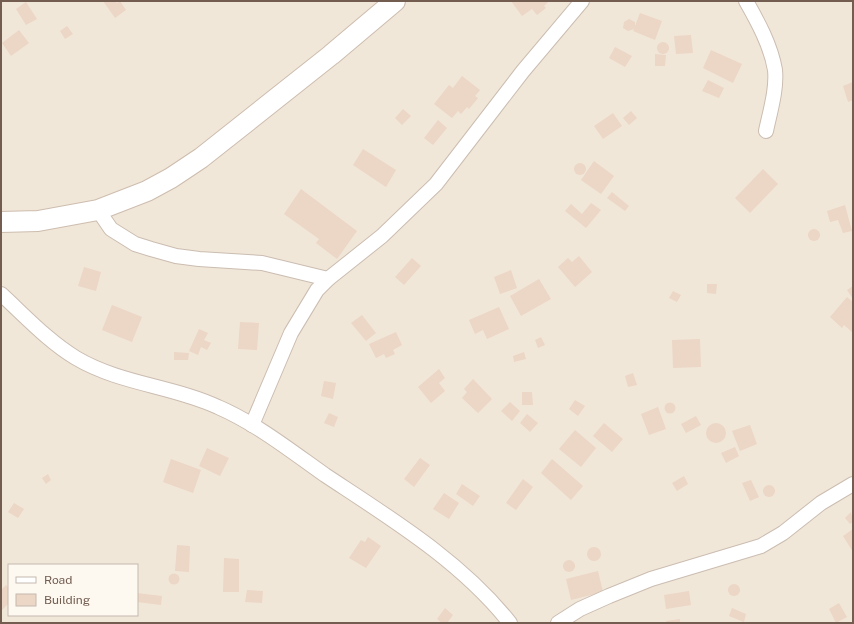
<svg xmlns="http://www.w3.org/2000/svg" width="854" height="624" viewBox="0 0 854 624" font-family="'Public Sans',sans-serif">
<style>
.residential{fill:#f1e7d9;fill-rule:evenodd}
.building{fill:#ecd6c5}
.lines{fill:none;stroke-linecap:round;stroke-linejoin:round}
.street-casing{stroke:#cbbdb1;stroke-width:16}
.secondary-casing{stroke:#cdbdaf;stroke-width:22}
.street{stroke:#fff;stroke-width:14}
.secondary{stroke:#fff;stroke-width:20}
</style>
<rect width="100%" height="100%" fill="#faf4ea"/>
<path class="residential" d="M1,1H853V623H1ZM9,565H137V615H9Z"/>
<g class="building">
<path d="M103,1H115L117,3L120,1L126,10L115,18Z"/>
<path d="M511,1H547L548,2L544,6L546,8L537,15L532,9L522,16Z"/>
<path d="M26,2L37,19L26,25L16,9Z"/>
<path d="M640,13L662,21L655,40L633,31L634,29L628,31L623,28L624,22L629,19L635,22V26Z"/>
<path d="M67,26L73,34L65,39L60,31Z"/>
<path d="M19,30L29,43L11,56L2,43Z"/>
<path d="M691,35L693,53L676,54L674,36Z"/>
<circle cx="663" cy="48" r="6"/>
<path d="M615,47L632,56L625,67L609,58Z"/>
<path d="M711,50L742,64L733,83L703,68Z"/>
<path d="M655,54L666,55L665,66H655Z"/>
<path d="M462,76L480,90L475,96L478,98L469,109L467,107L461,114L458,111L452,118L434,104L449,85L453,88Z"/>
<path d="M708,80L724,88L719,98L702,91Z"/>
<path d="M853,82V100L848,102L843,86Z"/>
<path d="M403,109L411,116L402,125L395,118Z"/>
<path d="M631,111L637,118L629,125L623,118Z"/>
<path d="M613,113L622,126L603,139L594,126Z"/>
<path d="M438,120L447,128L433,145L424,138Z"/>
<path d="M363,149L396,170L386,187L353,165Z"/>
<path d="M594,161L614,176L601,194L581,180Z"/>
<circle cx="580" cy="169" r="6"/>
<path d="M763,169L778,184L750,213L735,198Z"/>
<path d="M301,189L357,231L337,259L316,243L319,239L284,214Z"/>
<path d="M612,192L629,206L625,211L607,198Z"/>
<path d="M591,203L601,210L586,228L565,211L571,204L582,214Z"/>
<path d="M845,205L852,231L843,233L838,220L830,222L827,211Z"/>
<circle cx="814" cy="235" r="6"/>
<path d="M579,256L592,272L575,287L558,267L568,258L572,262Z"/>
<path d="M412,258L421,266L404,285L395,277Z"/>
<path d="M84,267L101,272L96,291L78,286Z"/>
<path d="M511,270L517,288L500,294L494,277Z"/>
<path d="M539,279L551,299L521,316L510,296Z"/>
<path d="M707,284H717L716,294L707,293Z"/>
<path d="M853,286V299L847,290Z"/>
<path d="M673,291L681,295L677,302L669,298Z"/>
<path d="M847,297L853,302V333L844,325L842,328L830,317Z"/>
<path d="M112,305L142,317L132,342L102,330Z"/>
<path d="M499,307L509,329L487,339L483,330L475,334L469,320Z"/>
<path d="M362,315L376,333L366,341L351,323Z"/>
<path d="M240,322L259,323L257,350L238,349Z"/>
<path d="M199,329L208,333L204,340L211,343L207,350L201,347L198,355L189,351Z"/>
<path d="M396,332L402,345L393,350L395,354L386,358L384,354L376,358L369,344Z"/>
<path d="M541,337L545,345L538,348L535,340Z"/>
<path d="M700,339L701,367L673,368L672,340Z"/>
<path d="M174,352L189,353L188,360H174Z"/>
<path d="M524,352L526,359L514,362L513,356Z"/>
<path d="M439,369L445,378L439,383L445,391L431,403L418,387Z"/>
<path d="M633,373L637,385L628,387L625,376Z"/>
<path d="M473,379L492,399L478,413L462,398L467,392L464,389Z"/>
<path d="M324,381L336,383L333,399L321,396Z"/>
<path d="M522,392H532L533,405H522Z"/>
<path d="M575,400L585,406L578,416L569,409Z"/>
<path d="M510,402L520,411L512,421L501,411Z"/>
<circle cx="670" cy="408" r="5.5"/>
<path d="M658,407L666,429L649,435L641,414Z"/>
<path d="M329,413L338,417L334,427L324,423Z"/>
<path d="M527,414L538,423L530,432L520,423Z"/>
<path d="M696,416L701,425L686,433L681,424Z"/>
<circle cx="716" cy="433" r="10"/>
<path d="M604,423L623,439L612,452L593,436Z"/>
<path d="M750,425L757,444L740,451L732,431Z"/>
<path d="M575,430L596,448L581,467L559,449Z"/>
<path d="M735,447L739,456L726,463L721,453Z"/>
<path d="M207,448L229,458L220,476L199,466Z"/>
<path d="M420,458L430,465L414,487L404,479Z"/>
<path d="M171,459L201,470L193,493L163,482Z"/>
<path d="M552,459L583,486L571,500L541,473Z"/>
<path d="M48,474L51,480L46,484L42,478Z"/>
<path d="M684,476L688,484L677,491L672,483Z"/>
<path d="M523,479L533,487L516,510L506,503Z"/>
<path d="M751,480L759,497L750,501L742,483Z"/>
<path d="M462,484L480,496L473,506L456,494Z"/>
<circle cx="769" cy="491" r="6"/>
<path d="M444,493L459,503L449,519L433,509Z"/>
<path d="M14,503L24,509L18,518L8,512Z"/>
<path d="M851,512L853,522L850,524L845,518Z"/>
<path d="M853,529V552L843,536Z"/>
<path d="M368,537L381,546L366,568L349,558L361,540L365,542Z"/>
<path d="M177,545L190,546L189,572L175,571Z"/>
<circle cx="594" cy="554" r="7"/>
<path d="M224,558L239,559V592H223Z"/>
<circle cx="569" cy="566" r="6"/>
<path d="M598,571L603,592L571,600L566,579Z"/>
<circle cx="174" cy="579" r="5.5"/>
<circle cx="734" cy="590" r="6"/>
<path d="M6,585L9,588V603L1,611V590Z"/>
<path d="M247,590L263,591L262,603L245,602Z"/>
<path d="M689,591L691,605L666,609L664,595Z"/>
<path d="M137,593L162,596L161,605L137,602Z"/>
<path d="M839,603L847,617L836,623L829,609Z"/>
<path d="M445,608L453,615L447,623H442L437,619Z"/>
<path d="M732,608L746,614L744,622L729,616Z"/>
<path d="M680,619V623H667L666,621Z"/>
</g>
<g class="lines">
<defs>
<g id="street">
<path d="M746,1C758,22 771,46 775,70C777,89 770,112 766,131"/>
<path d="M98,210L111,229L135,244L151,249L176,256L199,259L262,263L328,279"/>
<path d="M1,294C25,316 48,341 76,358C120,384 173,386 218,407C257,424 291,451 325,475C390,518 461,561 510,623"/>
<path d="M252,425L291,333L317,290L328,279L382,236L436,184L523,71L582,1"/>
<path d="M558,623L580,609L609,596L651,579L761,546L783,533L821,503L853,484"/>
</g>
<path id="secondary" d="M1,222L38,221L98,210L147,191L171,178L201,158L331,55L395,1"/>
</defs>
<use href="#street" class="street-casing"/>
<use href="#secondary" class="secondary-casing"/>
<use href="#street" class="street"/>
<use href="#secondary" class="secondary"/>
</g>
<rect width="854" height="624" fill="none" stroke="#725d50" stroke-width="4"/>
<rect x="8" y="564" width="130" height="52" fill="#fdf8f0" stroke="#c5bab0"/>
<rect x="16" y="577" width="20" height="6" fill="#ffffff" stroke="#c5bab0"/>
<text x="44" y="584" font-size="12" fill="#725d50">Road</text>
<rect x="16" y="594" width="20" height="12" fill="#ecd6c5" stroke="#c5bab0"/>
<text x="44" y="604" font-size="12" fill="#725d50">Building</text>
</svg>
